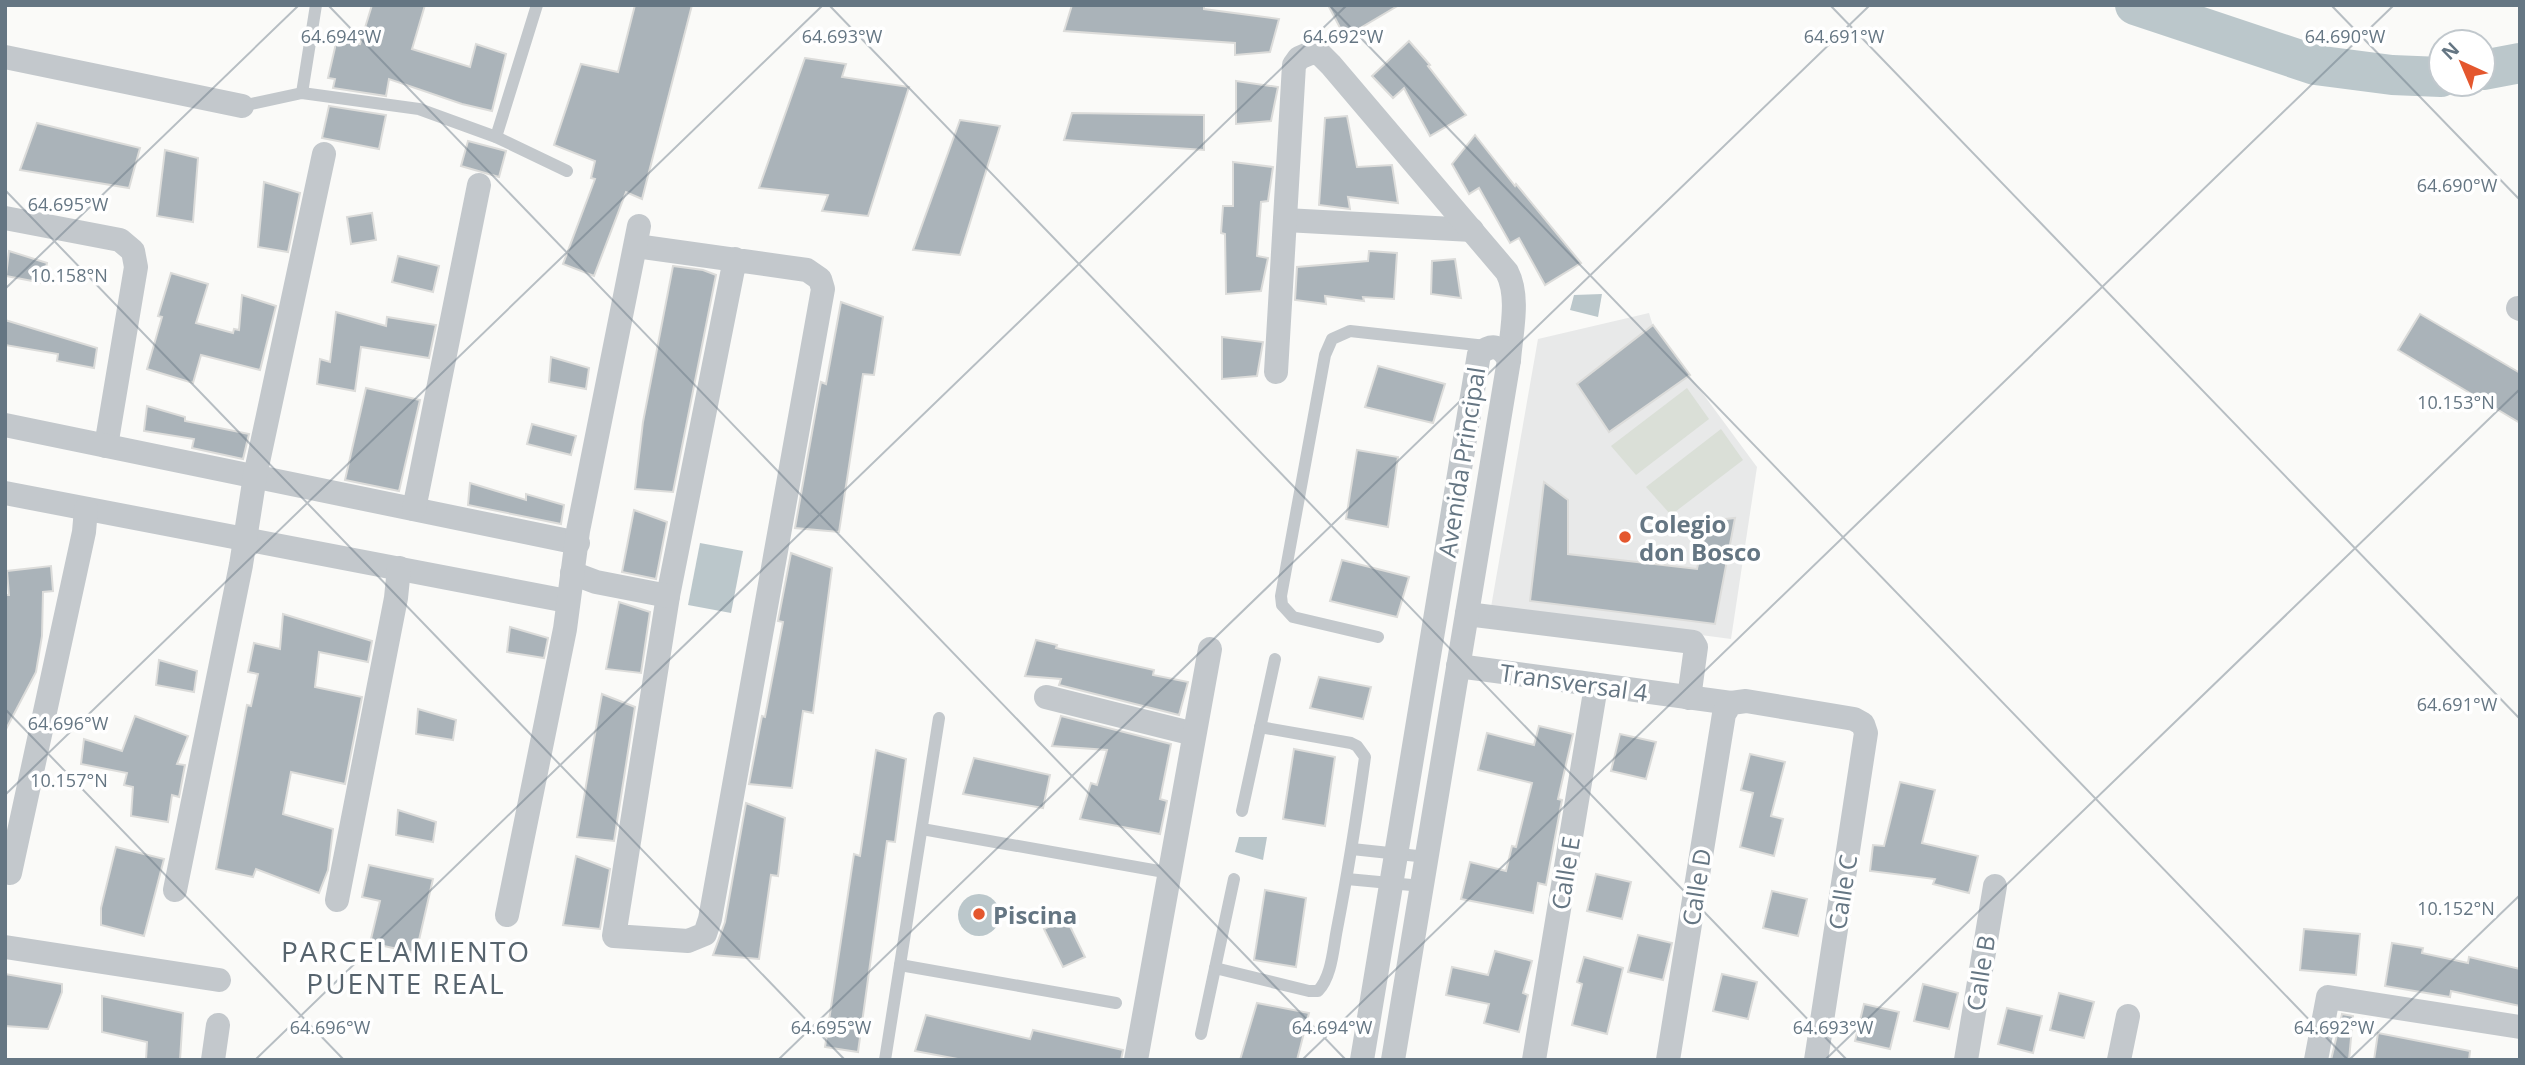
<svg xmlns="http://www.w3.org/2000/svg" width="2525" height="1065" viewBox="0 0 2525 1065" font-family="'Open Sans',sans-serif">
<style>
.built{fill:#e8e9e9}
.green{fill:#dadfd7}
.water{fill:#bbc7cb}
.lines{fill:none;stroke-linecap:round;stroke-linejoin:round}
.river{stroke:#bbc7cb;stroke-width:40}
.building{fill:#aab3b9;stroke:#dcdcda;stroke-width:2}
.service{stroke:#c3c8cc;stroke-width:12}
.minor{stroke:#c3c8cc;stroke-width:24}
.ticks{fill:none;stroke:#657683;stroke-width:2;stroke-opacity:0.45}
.poi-dot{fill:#e4572e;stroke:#fff;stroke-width:2.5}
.labels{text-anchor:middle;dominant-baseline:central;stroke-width:7;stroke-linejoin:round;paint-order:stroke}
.street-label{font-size:24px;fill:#657683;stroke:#fff}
.poi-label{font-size:24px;font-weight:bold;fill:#657683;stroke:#fff;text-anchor:start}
.quarter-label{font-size:28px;letter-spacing:2px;fill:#57646e;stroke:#fff}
.ticks-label{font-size:18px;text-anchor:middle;fill:#657683;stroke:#fff;stroke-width:7;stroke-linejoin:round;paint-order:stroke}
</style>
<rect width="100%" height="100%" fill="#fafaf8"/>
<path class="built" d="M1649,313L1653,326L1757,467L1731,639L1491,607L1538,339Z"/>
<g class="green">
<path d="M1687,388L1709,419L1636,475L1611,446Z"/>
<path d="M1721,429L1743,460L1671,515L1646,487Z"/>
</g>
<g class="water">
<path d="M1602,294L1598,317L1570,310L1574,295Z"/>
<path d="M700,543L743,551L731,613L688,605Z"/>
<path d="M1239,837H1267L1263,860L1235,852Z"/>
<circle cx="979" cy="915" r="21"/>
</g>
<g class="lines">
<g class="river">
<path d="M2135,5L2315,65L2392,75L2441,77"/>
<path d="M2483,70L2520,63"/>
</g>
</g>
<g class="building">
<path d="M372,5H425L412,49L470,67L476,44L506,54L492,111L462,104L389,79L386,96L333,88L335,79L328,78L337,39L360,44Z"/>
<path d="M635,5H692L642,199L626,192L594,276L563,264L595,179L591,178L595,161L554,145L581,64L618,72Z"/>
<path d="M1072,5L1204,6V9L1279,19L1270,52L1235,55V43L1064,31Z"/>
<path d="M1328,5H1399L1345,37Z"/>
<path d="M1409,41L1430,65L1428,66L1466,115L1430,136L1404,88L1393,98L1372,76Z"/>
<path d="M805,58L846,64L842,77L909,87L868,216L822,211L828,195L759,188Z"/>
<path d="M1236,81L1278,87L1271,121L1236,124Z"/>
<path d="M329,106L386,115L379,149L322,138Z"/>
<path d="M1072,113L1204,115V150L1064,140Z"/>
<path d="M1347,116L1357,167L1392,165L1398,203L1348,197L1350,209L1319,205L1325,118Z"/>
<path d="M960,120L1000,126L960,255L913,250Z"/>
<path d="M37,123L140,148L129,188L20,170Z"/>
<path d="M1475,135L1515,186L1516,184L1581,263L1545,285L1519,238L1510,243L1479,188L1469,194L1452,164Z"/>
<path d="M468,141L506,151L499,177L461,166Z"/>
<path d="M165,150L198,158L193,222L157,216Z"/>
<path d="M1233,162L1273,167L1268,201L1261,202L1257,256L1268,258L1261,291L1226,294L1225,234L1221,233L1223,206H1233Z"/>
<path d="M264,182L300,193L288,252L258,247Z"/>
<path d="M372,213L376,240L351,244L347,217Z"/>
<path d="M9,251L47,263L43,283L6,276Z"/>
<path d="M1369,251L1397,253L1394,299L1363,297L1364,301L1325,296L1326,304L1295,300L1297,267L1368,261Z"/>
<path d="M398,256L439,266L433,292L392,282Z"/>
<path d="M1455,259L1461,298L1431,294L1432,261Z"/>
<path d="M673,266L703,270L716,275L673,492L635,489L643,422Z"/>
<path d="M171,273L208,284L196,323L233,333L234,329L239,330L242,295L276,306L260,370L201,355L193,383L147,369L162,317L158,316Z"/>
<path d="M841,302L883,317L874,375L863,374L839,532L795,528L821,382L826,384Z"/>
<path d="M336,312L386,326L387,317L436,325L429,358L361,347L355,391L317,384L320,359L330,362Z"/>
<path d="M2420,314L2520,373V423L2398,350Z"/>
<path d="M5,320L97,348L94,368L57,361L58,354L5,345Z"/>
<path d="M1653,325L1690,375L1609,432L1577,384Z"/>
<path d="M1222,337L1263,342L1257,376L1222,379Z"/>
<path d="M551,357L589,368L586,389L549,382Z"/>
<path d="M1378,366L1445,384L1433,423L1365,407Z"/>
<path d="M366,388L420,400L399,491L345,480Z"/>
<path d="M147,406L185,417V421L249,434L243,459L192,448L194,439L144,431Z"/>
<path d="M532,424L576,436L571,455L527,444Z"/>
<path d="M1357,450L1398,457L1388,527L1346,519Z"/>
<path d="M1544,482L1568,500V554L1697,569L1708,521L1735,518L1715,624L1530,601Z"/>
<path d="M470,483L526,500V494L564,505L561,524L468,505Z"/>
<path d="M634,510L667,522L656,579L622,572Z"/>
<path d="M791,553L832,568L813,713L803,711L792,788L749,784L762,716L765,717L783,622L778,621Z"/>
<path d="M1342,560L1409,577L1397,617L1330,601Z"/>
<path d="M51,566L53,591L43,592L42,636L36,672L5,731V595H9L7,571Z"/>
<path d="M619,602L650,612L641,673L606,669Z"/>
<path d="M283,614L372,641L368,662L319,652L315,687L362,697L345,784L291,772L283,814L333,829L328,870L319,893L256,869L253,877L216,869L247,705L251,706L258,674L248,672L254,643L280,649Z"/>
<path d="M510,627L548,638L544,658L507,652Z"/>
<path d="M1036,640L1057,645L1056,648L1154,670L1153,675L1188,682L1179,715L1059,685L1061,679L1025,676Z"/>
<path d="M159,660L197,671L194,692L156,685Z"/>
<path d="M1319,677L1371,687L1363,719L1310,708Z"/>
<path d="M602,694L635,707L614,841L577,837Z"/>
<path d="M418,709L456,720L453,740L416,734Z"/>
<path d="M135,716L188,736L177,764L185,765L179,797L172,795L168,822L131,816L133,787L124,785L127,773L81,764L84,739L122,751Z"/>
<path d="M1061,716L1171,744L1160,799L1167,801L1160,834L1080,819L1091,783L1097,785L1107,750L1052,746Z"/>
<path d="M1539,726L1573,734L1558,799L1562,800L1546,885L1538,883L1533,913L1461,899L1470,862L1506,871L1512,846L1516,847L1532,783L1478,770L1487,733L1534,745Z"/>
<path d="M1620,734L1656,742L1646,779L1611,771Z"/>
<path d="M1294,749L1335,757L1325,826L1283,819Z"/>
<path d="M876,750L906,759L895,842L887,841L858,1052L825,1047L854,854L860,856Z"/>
<path d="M1750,754L1785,762L1771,816L1783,819L1774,856L1740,847L1753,793L1741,790Z"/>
<path d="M974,758L1050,775L1043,808L963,794Z"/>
<path d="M1900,782L1935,790L1922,843L1978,856L1969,893L1933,884L1935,879L1870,871L1873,845L1884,846Z"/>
<path d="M746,803L785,818L778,876L771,875L759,959L713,955L725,922Z"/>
<path d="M398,810L436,822L433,842L396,835Z"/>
<path d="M116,847L164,859L144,936L101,925V908Z"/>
<path d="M576,856L610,869L600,929L563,925Z"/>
<path d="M369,865L433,879L416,953L370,943L380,901L362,897Z"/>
<path d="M1596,874L1631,882L1622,919L1587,911Z"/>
<path d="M1265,890L1306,898L1296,967L1254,960Z"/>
<path d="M1772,891L1807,899L1798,936L1763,928Z"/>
<path d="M1066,918L1085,957L1063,967L1044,929Z"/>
<path d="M2304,929L2360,934L2356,975L2300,970Z"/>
<path d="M1638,935L1672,943L1663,980L1628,972Z"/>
<path d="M2392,943L2423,948L2422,953L2468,963L2469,957L2520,969V1006L2451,991L2450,997L2385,986Z"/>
<path d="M1495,951L1532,961L1523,993L1528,995L1519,1032L1484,1023L1489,1004L1446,995L1452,967L1488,975Z"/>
<path d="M1584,957L1623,968L1607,1034L1572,1025L1582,984L1577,982Z"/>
<path d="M5,974L62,984V992L48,1029L5,1026Z"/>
<path d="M1722,974L1757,982L1748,1019L1713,1011Z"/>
<path d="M1923,984L1958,993L1949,1029L1914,1021Z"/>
<path d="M2059,993L2094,1002L2084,1038L2050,1030Z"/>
<path d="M102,996L183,1013L180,1060H146L147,1042L102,1032Z"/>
<path d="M1257,1003L1309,1013L1297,1060H1240Z"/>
<path d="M1864,1004L1899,1012L1890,1049L1855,1041Z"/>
<path d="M2007,1008L2042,1016L2033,1053L1998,1044Z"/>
<path d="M2342,1014L2353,1016L2349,1060H2331Z"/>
<path d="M926,1015L1030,1039L1033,1030L1123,1050L1121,1060H963L915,1051Z"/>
<path d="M2378,1033L2470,1051L2469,1060H2374Z"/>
</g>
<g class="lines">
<g class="service">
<path d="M302,93L316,5"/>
<path d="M242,106L302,93L419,109L496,137L567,171"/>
<path d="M496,137L537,5"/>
<path d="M1378,637L1293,617L1282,605L1281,596L1325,355L1332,339L1350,331L1486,346"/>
<path d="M1242,811L1275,659"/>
<path d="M922,829L1170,873"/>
<path d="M1352,849L1427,857"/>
<path d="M1347,879L1422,886"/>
<path d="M900,965L1116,1003"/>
<path d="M1215,968L1309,991H1318C1332,976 1333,949 1337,929C1348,872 1357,815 1365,757L1357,746L1351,743L1260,727"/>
<path d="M1201,1034L1234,879"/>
<path d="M885,1060L939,718"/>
</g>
<g class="minor">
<path d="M5,57L242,106"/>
<path d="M5,218L120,240L133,251L136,267L106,446"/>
<path d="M1285,220L1472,230"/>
<path d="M636,246L807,270L820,279L823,289L710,919L705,934L688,941L614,936L668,596L735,259"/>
<path d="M2518,308L2520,309"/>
<path d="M1276,372L1294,65L1299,58L1313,52L1321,55L1331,65L1507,272C1520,297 1511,333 1509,360"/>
<path d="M5,425L578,543"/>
<path d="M5,493L567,601"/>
<path d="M414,509L479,185"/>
<path d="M572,573L596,582L668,596"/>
<path d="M1467,614L1693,642L1696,647L1689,698"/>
<path d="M1458,666L1731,703"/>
<path d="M1046,697L1194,734"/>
<path d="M10,873L84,532L86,509"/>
<path d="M175,890L241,565L255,476L324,154"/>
<path d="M337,900L396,598L399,568"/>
<path d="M507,915L565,629L578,531L639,226"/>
<path d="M5,947L219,980"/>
<path d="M213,1060L218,1025"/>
<path d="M1136,1060L1210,649"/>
<path d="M1362,1060L1479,354C1492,343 1501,346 1509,360L1393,1060"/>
<path d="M1534,1060L1596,686"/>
<path d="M1668,1060L1724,714L1731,703L1746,701L1854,719L1863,724L1866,733L1816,1060"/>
<path d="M1966,1060L1995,886"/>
<path d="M2119,1060L2128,1016"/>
<path d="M2316,1060L2328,997L2520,1027"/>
</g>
</g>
<path class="ticks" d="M328,5L1346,1060M829,5L1847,1060M1329,5L2348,1060M1830,5L2520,719M2331,5L2520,200M5,190L845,1060M5,289L299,5M5,709L344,1060M5,795L823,5M255,1060L1347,5M778,1060L1870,5M1302,1060L2394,5M1825,1060L2520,389M2349,1060L2520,895"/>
<g class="poi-dot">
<circle cx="1625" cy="537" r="7"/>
<circle cx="979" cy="914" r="7"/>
</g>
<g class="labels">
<g class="street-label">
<text transform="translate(1461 462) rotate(-81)">Avenida Principal</text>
<text transform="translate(1574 682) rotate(8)">Transversal 4</text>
<text transform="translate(1565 873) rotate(-81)">Calle E</text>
<text transform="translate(1696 887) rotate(-81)">Calle D</text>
<text transform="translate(1842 892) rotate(-81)">Calle C</text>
<text transform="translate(1980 973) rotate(-81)">Calle B</text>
</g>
<g class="poi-label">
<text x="1639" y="523">Colegio<tspan x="1639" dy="28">don Bosco</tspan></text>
<text x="993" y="914">Piscina</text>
</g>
<g class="quarter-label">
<text x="406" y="951">PARCELAMIENTO<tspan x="406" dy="32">PUENTE REAL</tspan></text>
</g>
</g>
<g class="ticks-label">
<text x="1343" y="43">64.692°W</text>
<text x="341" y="43">64.694°W</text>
<text x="842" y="43">64.693°W</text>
<text x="1844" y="43">64.691°W</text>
<text x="2345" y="43">64.690°W</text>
<text x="2457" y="192">64.690°W</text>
<text x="68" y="211">64.695°W</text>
<text x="69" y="282">10.158°N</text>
<text x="2456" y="409">10.153°N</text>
<text x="2457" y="711">64.691°W</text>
<text x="68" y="730">64.696°W</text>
<text x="69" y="787">10.157°N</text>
<text x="2456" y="915">10.152°N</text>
<text x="330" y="1034">64.696°W</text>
<text x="831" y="1034">64.695°W</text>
<text x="1332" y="1034">64.694°W</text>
<text x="1833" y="1034">64.693°W</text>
<text x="2334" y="1034">64.692°W</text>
</g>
<rect width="2525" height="1065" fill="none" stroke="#657683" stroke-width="14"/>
<g transform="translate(2462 63) rotate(316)"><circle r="33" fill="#ffffff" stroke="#c1c8cd" stroke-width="2"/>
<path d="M0-5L12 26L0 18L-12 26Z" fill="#e4572e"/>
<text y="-10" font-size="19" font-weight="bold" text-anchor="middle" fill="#657683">N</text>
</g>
</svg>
